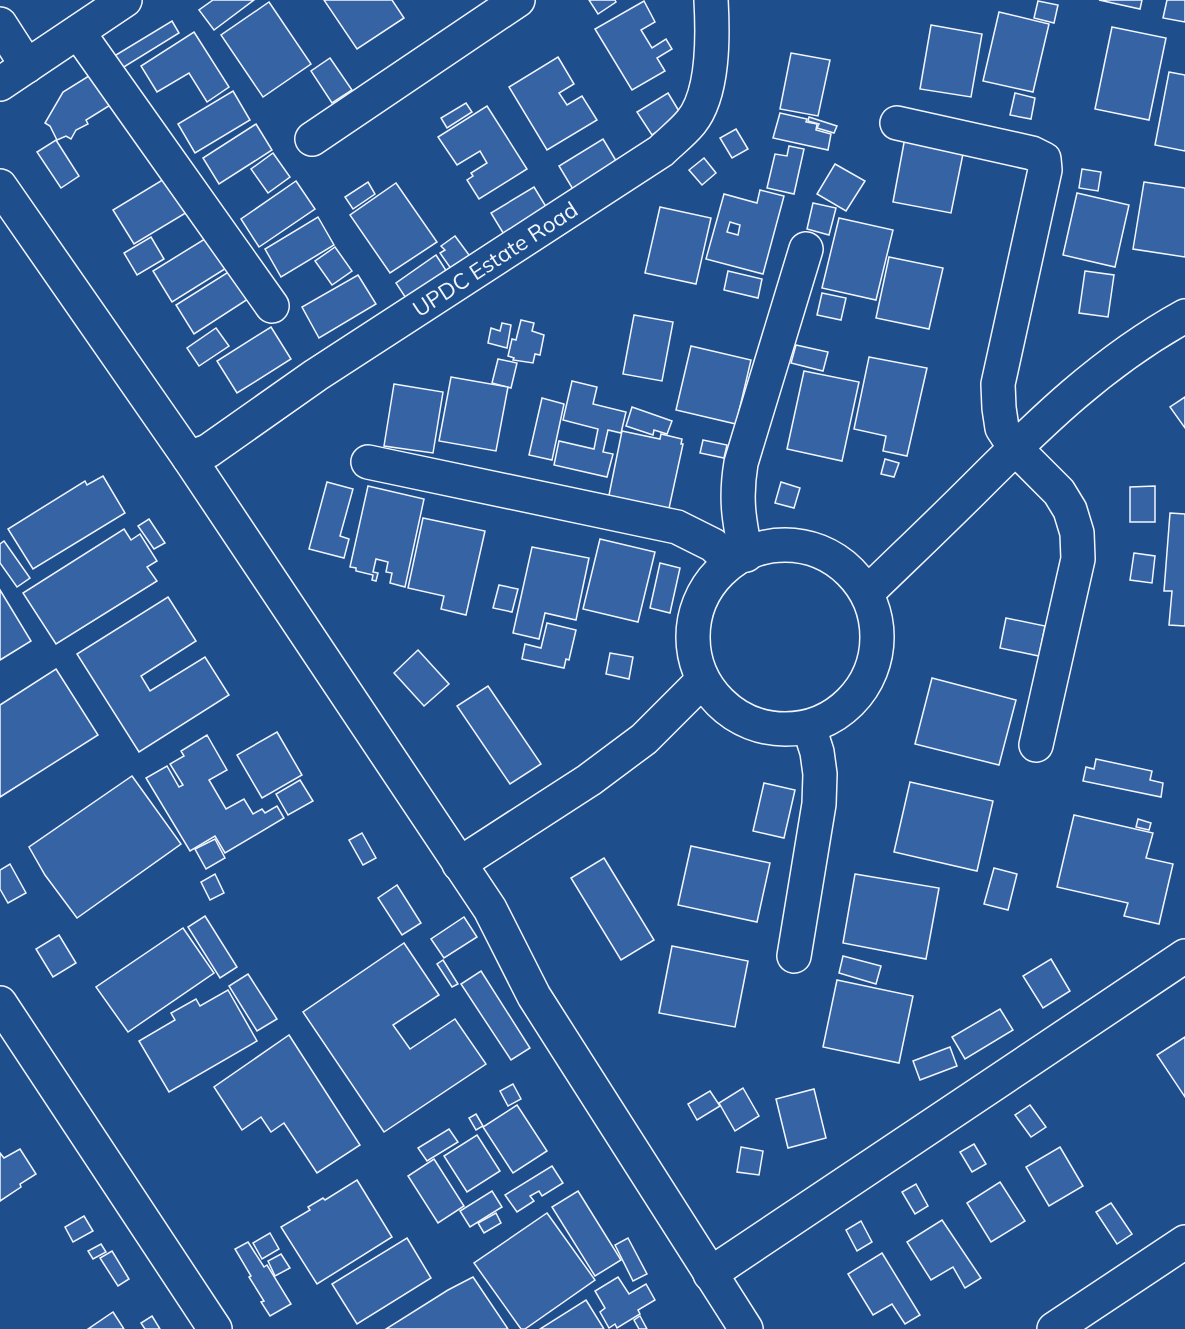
<svg xmlns="http://www.w3.org/2000/svg" width="1185" height="1329" viewBox="0 0 1185 1329" font-family="Mulish,sans-serif">
<style>
.building{fill:#3563a3;stroke:#f2f6ff;stroke-width:1.5;fill-rule:evenodd}
.lines{fill:none;stroke-linecap:round;stroke-linejoin:round}
.minor-casing{stroke:#f2f6ff;stroke-width:36}
.highway-casing{stroke:#f2f6ff;stroke-width:36}
.minor{stroke:#1f4e8c;stroke-width:33}
.highway{stroke:#1f4e8c;stroke-width:33}
.labels{text-anchor:middle;dominant-baseline:central;stroke-width:4.5;stroke-linejoin:round;paint-order:stroke}
.street-label{font-size:22px;fill:#f2f6ff;stroke:#1f4e8c}
</style>
<rect width="100%" height="100%" fill="#1f4e8c"/>
<g class="building">
<path d="M213,0H254L214,30L199,10Z"/>
<path d="M324,0H392L404,18L357,49Z"/>
<path d="M589,0H615L616,2L598,14Z"/>
<path d="M1099,0H1142L1140,9Z"/>
<path d="M1167,0H1185V22L1163,18Z"/>
<path d="M644,1L655,22L641,30L652,48L666,39L672,49L657,58L665,71L632,90L595,29Z"/>
<path d="M1038,1L1058,5L1054,23L1034,18Z"/>
<path d="M269,2L311,64L263,97L221,35Z"/>
<path d="M999,12L1049,24L1033,92L983,81Z"/>
<path d="M172,21L179,33L119,70L111,58Z"/>
<path d="M931,25L982,34L971,97L920,89Z"/>
<path d="M1112,27L1166,38L1149,120L1095,109Z"/>
<path d="M194,32L229,87L207,102L189,73L157,92L141,66Z"/>
<path d="M791,53L830,60L818,116L780,109Z"/>
<path d="M558,57L574,84L559,93L567,105L582,96L597,120L547,150L509,87Z"/>
<path d="M330,58L352,90L332,103L311,71Z"/>
<path d="M1169,72L1185,75V151L1155,145Z"/>
<path d="M92,74L112,104L86,120L88,124L76,130L71,139L66,136L57,140L50,126L45,123L63,92Z"/>
<path d="M233,91L250,120L195,153L178,124Z"/>
<path d="M668,93L682,116L652,135L637,112Z"/>
<path d="M1015,93L1035,98L1031,119L1010,115Z"/>
<path d="M466,103L472,112L447,128L441,118Z"/>
<path d="M487,106L527,169L479,199L467,180L473,176L471,173L487,163L480,151L457,165L438,137Z"/>
<path d="M780,113L807,119L806,122L817,124L816,130L831,134L828,150L773,138Z"/>
<path d="M809,117L837,126L834,133L817,128L819,124L808,121Z"/>
<path d="M256,124L272,150L219,184L203,158Z"/>
<path d="M736,129L748,149L732,158L720,138Z"/>
<path d="M906,132L965,144L951,213L893,202Z"/>
<path d="M603,139L618,164L574,191L559,166Z"/>
<path d="M56,140L79,176L61,188L37,152Z"/>
<path d="M789,146L804,149L794,194L767,188L775,154L787,156Z"/>
<path d="M273,153L290,177L268,193L251,169Z"/>
<path d="M704,158L716,173L702,185L689,170Z"/>
<path d="M835,164L865,181L846,211L817,194Z"/>
<path d="M1082,169L1101,172L1098,191L1079,188Z"/>
<path d="M169,176L189,211L134,244L113,210Z"/>
<path d="M296,181L315,209L259,247L241,219Z"/>
<path d="M368,182L375,194L353,209L345,197Z"/>
<path d="M1144,182L1185,188V257L1133,249Z"/>
<path d="M396,183L437,242L390,273L350,215Z"/>
<path d="M534,187L548,210L505,236L491,213Z"/>
<path d="M760,190L784,196L763,274L706,259L724,194L757,203ZM730,222L740,225L738,235L727,232Z"/>
<path d="M1077,193L1129,205L1115,267L1063,255Z"/>
<path d="M813,203L836,208L829,235L807,229Z"/>
<path d="M660,207L711,218L696,284L645,273Z"/>
<path d="M318,217L334,245L281,277L265,249Z"/>
<path d="M839,218L893,230L876,300L822,288Z"/>
<path d="M455,236L472,259L454,273L440,253L445,250L441,246Z"/>
<path d="M151,237L164,259L137,275L124,253Z"/>
<path d="M208,237L228,267L172,302L153,271Z"/>
<path d="M335,247L352,271L332,285L315,261Z"/>
<path d="M436,255L451,278L411,306L396,283Z"/>
<path d="M889,257L943,268L929,329L876,318Z"/>
<path d="M230,271L248,299L194,334L176,305Z"/>
<path d="M728,271L762,279L758,298L724,290Z"/>
<path d="M1085,271L1114,275L1108,317L1079,313Z"/>
<path d="M358,275L376,304L319,338L302,307Z"/>
<path d="M822,293L846,298L841,320L817,315Z"/>
<path d="M634,315L673,322L662,381L623,374Z"/>
<path d="M521,320L534,323L532,331L544,335L540,355L535,354L533,363L513,360L514,358L508,356L512,339L516,340Z"/>
<path d="M502,323L511,325L507,348L488,343L491,328L500,331Z"/>
<path d="M271,327L291,359L237,393L217,361Z"/>
<path d="M216,328L229,346L199,366L187,348Z"/>
<path d="M796,345L828,352L823,371L791,363Z"/>
<path d="M691,346L751,360L736,424L676,410Z"/>
<path d="M869,357L927,368L907,456L883,451L886,436L854,429Z"/>
<path d="M498,359L517,363L511,388L492,383Z"/>
<path d="M804,371L859,382L842,461L787,449Z"/>
<path d="M451,377L508,387L496,451L439,441Z"/>
<path d="M572,381L597,387L593,404L626,412L621,433L608,430L603,452L613,454L607,477L554,465L559,441L594,449L598,429L563,420Z"/>
<path d="M394,384L443,392L433,453L384,446Z"/>
<path d="M1185,397V428L1170,407Z"/>
<path d="M542,398L564,404L552,460L529,455Z"/>
<path d="M632,407L672,421L667,434L654,430L653,435L626,426Z"/>
<path d="M622,431L660,439L661,434L682,439L681,444H683L668,513L608,500Z"/>
<path d="M703,440L727,445L724,458L700,453Z"/>
<path d="M885,459L899,463L894,477L881,474Z"/>
<path d="M103,476L125,513L33,569L8,529L85,481L87,485Z"/>
<path d="M327,482L353,489L340,536L349,539L344,558L309,549Z"/>
<path d="M781,482L800,488L794,508L775,503Z"/>
<path d="M368,486L424,499L405,587L390,583L392,573L386,572L388,562L376,559L373,572L378,573L376,581L372,580L373,575L356,571V568L350,567Z"/>
<path d="M1155,486V522H1130V487Z"/>
<path d="M1170,513L1185,514V626L1169,625L1172,591H1164Z"/>
<path d="M423,518L485,531L466,615L441,609L444,596L408,588Z"/>
<path d="M149,519L165,543L154,549L138,526Z"/>
<path d="M124,529L131,540L140,534L157,561L147,567L157,581L56,644L23,593Z"/>
<path d="M600,539L655,552L638,622L583,609Z"/>
<path d="M4,541L30,578L17,587L0,563V544Z"/>
<path d="M532,547L589,558L576,620L545,613L539,639L513,633Z"/>
<path d="M1134,553L1155,556L1152,583L1130,580Z"/>
<path d="M660,563L680,568L670,613L650,608Z"/>
<path d="M499,585L518,589L512,612L493,608Z"/>
<path d="M0,590L31,641L0,660Z"/>
<path d="M168,597L196,641L141,676L150,691L205,657L229,695L139,752L77,654Z"/>
<path d="M1006,618L1045,626L1039,656L1000,648Z"/>
<path d="M547,623L576,630L569,660L566,659L564,668L522,659L525,644L541,648Z"/>
<path d="M418,650L449,684L424,706L394,673Z"/>
<path d="M610,653L633,657L629,679L606,674Z"/>
<path d="M56,669L98,735L0,797V705Z"/>
<path d="M932,678L1016,700L999,765L915,744Z"/>
<path d="M488,686L541,764L510,784L457,706Z"/>
<path d="M277,732L302,775L262,798L237,755Z"/>
<path d="M207,735L227,770L209,780L226,809L244,799L253,814L262,809L265,813L277,806L284,818L225,853L215,836L190,851L146,778L167,766L179,787L183,785L170,764L184,756L181,751Z"/>
<path d="M1096,759L1152,771L1150,780L1163,783L1161,797L1083,781L1086,767L1094,769Z"/>
<path d="M132,776L181,844L77,918L45,875L29,847Z"/>
<path d="M300,780L313,801L288,815L276,794Z"/>
<path d="M910,782L993,801L977,871L894,852Z"/>
<path d="M764,783L795,790L784,838L753,831Z"/>
<path d="M1074,815L1153,833L1146,858L1173,864L1159,924L1124,916L1128,903L1057,887Z"/>
<path d="M1138,819L1151,823L1149,830L1136,827Z"/>
<path d="M362,833L376,858L363,865L349,840Z"/>
<path d="M215,839L225,858L206,869L195,849Z"/>
<path d="M691,846L770,863L757,922L678,905Z"/>
<path d="M604,858L654,940L621,960L571,878Z"/>
<path d="M10,864L26,893L8,903L0,889V870Z"/>
<path d="M994,868L1017,874L1008,910L984,904Z"/>
<path d="M215,874L224,893L210,900L201,882Z"/>
<path d="M855,874L939,888L926,959L843,943Z"/>
<path d="M397,885L421,923L402,935L378,898Z"/>
<path d="M205,916L237,967L220,978L188,927Z"/>
<path d="M464,917L477,937L444,958L431,939Z"/>
<path d="M183,928L214,973L128,1032L96,987Z"/>
<path d="M59,935L76,963L53,977L36,949Z"/>
<path d="M404,943L439,995L393,1025L410,1049L455,1019L486,1064L384,1132L303,1012Z"/>
<path d="M672,946L748,961L735,1027L659,1013Z"/>
<path d="M843,956L881,966L876,984L839,973Z"/>
<path d="M1051,959L1070,991L1043,1008L1023,976Z"/>
<path d="M443,960L458,984L452,987L437,964Z"/>
<path d="M481,971L530,1048L511,1060L461,984Z"/>
<path d="M248,974L277,1019L257,1031L229,986Z"/>
<path d="M837,980L913,996L899,1063L823,1047Z"/>
<path d="M228,990L257,1041L169,1092L139,1041L175,1020L171,1013L196,999L200,1006Z"/>
<path d="M1000,1009L1013,1030L965,1059L952,1037Z"/>
<path d="M289,1035L360,1145L317,1173L284,1123L271,1132L261,1117L242,1130L214,1087Z"/>
<path d="M1185,1037V1097L1157,1055Z"/>
<path d="M950,1047L957,1066L920,1080L913,1061Z"/>
<path d="M513,1084L521,1099L508,1106L500,1091Z"/>
<path d="M743,1088L759,1116L735,1131L719,1103Z"/>
<path d="M814,1089L826,1138L788,1148L776,1099Z"/>
<path d="M710,1091L720,1106L697,1120L688,1104Z"/>
<path d="M517,1105L547,1151L513,1173L483,1127Z"/>
<path d="M1030,1105L1046,1127L1031,1137L1015,1115Z"/>
<path d="M476,1114L483,1126L476,1130L469,1118Z"/>
<path d="M449,1129L458,1142L427,1161L418,1148Z"/>
<path d="M477,1135L500,1171L467,1192L444,1156Z"/>
<path d="M974,1144L986,1164L972,1172L960,1152Z"/>
<path d="M741,1147L763,1151L759,1175L737,1172Z"/>
<path d="M1060,1147L1083,1186L1049,1206L1026,1167Z"/>
<path d="M20,1149L36,1174L20,1184L21,1187L0,1201V1153L4,1158Z"/>
<path d="M434,1159L464,1206L438,1223L408,1176Z"/>
<path d="M552,1166L563,1183L542,1196L539,1191L530,1196L534,1201L517,1212L505,1195Z"/>
<path d="M357,1180L392,1237L317,1284L281,1227L310,1210L308,1207L323,1198L325,1200Z"/>
<path d="M1000,1182L1025,1221L991,1242L967,1203Z"/>
<path d="M916,1184L928,1206L915,1214L902,1192Z"/>
<path d="M492,1191L502,1207L470,1227L460,1211Z"/>
<path d="M578,1191L621,1260L595,1276L552,1207Z"/>
<path d="M1111,1203L1132,1234L1117,1244L1096,1212Z"/>
<path d="M496,1213L501,1223L484,1233L478,1223Z"/>
<path d="M547,1213L595,1280L525,1329H521L474,1263Z"/>
<path d="M84,1216L93,1231L73,1242L65,1227Z"/>
<path d="M942,1220L981,1278L965,1288L953,1267L931,1280L907,1242Z"/>
<path d="M861,1221L872,1242L857,1251L846,1230Z"/>
<path d="M270,1233L279,1249L262,1259L253,1243Z"/>
<path d="M407,1238L431,1278L357,1324L332,1284Z"/>
<path d="M628,1238L647,1274L633,1281L615,1245Z"/>
<path d="M248,1242L264,1267L267,1265L291,1304L270,1316L261,1302L264,1301L249,1277L251,1276L235,1249Z"/>
<path d="M101,1244L106,1252L93,1259L88,1251Z"/>
<path d="M112,1251L129,1279L118,1286L100,1258Z"/>
<path d="M882,1253L920,1315L905,1324L892,1304L873,1315L848,1274Z"/>
<path d="M281,1254L290,1268L275,1276L268,1261Z"/>
<path d="M473,1277L508,1329H386L448,1290Z"/>
<path d="M618,1277L629,1294L646,1284L655,1300L638,1310L640,1314L617,1328L615,1324L609,1328L600,1312L605,1308L595,1291Z"/>
<path d="M586,1300L604,1329H540Z"/>
<path d="M113,1312L124,1329H88Z"/>
<path d="M152,1316L160,1329H145L141,1323Z"/>
<path d="M640,1316L647,1329H639L634,1320Z"/>
</g>
<g class="lines">
<defs>
<g id="minor">
<path d="M0,24L27,66"/>
<path d="M78,32L272,306"/>
<path d="M0,84L125,0"/>
<path d="M897,123L1032,153L1044,159L1045,170L998,384L999,408L1002,428L1015,448L1059,492L1070,510L1077,533L1078,559L1036,745"/>
<path d="M312,139L518,0"/>
<path d="M0,186L189,458L490,909L534,996L746,1329"/>
<path d="M189,458L208,451L316,375L661,151C670,142 682,133 691,122C714,94 713,35 711,0"/>
<path d="M368,462L677,527L713,545L731,562"/>
<circle cx="785" cy="637" r="92"/>
<path d="M746,555C739,520 735,499 741,463L806,249"/>
<path d="M867,593C903,558 939,524 975,488C1040,423 1103,361 1185,316"/>
<path d="M459,864L589,780L644,739L702,681"/>
<path d="M794,956L819,804L820,774L817,752L809,727"/>
<path d="M0,1003L215,1329"/>
<path d="M710,1274L1185,956"/>
</g>
<path id="highway" d="M1054,1329L1185,1242"/>
</defs>
<use href="#minor" class="minor-casing"/>
<use href="#highway" class="highway-casing"/>
<use href="#minor" class="minor"/>
<use href="#highway" class="highway"/>
</g>
<g class="labels">
<g class="street-label">
<text transform="translate(495 259) rotate(-33)">UPDC Estate Road</text>
</g>
</g>
</svg>
